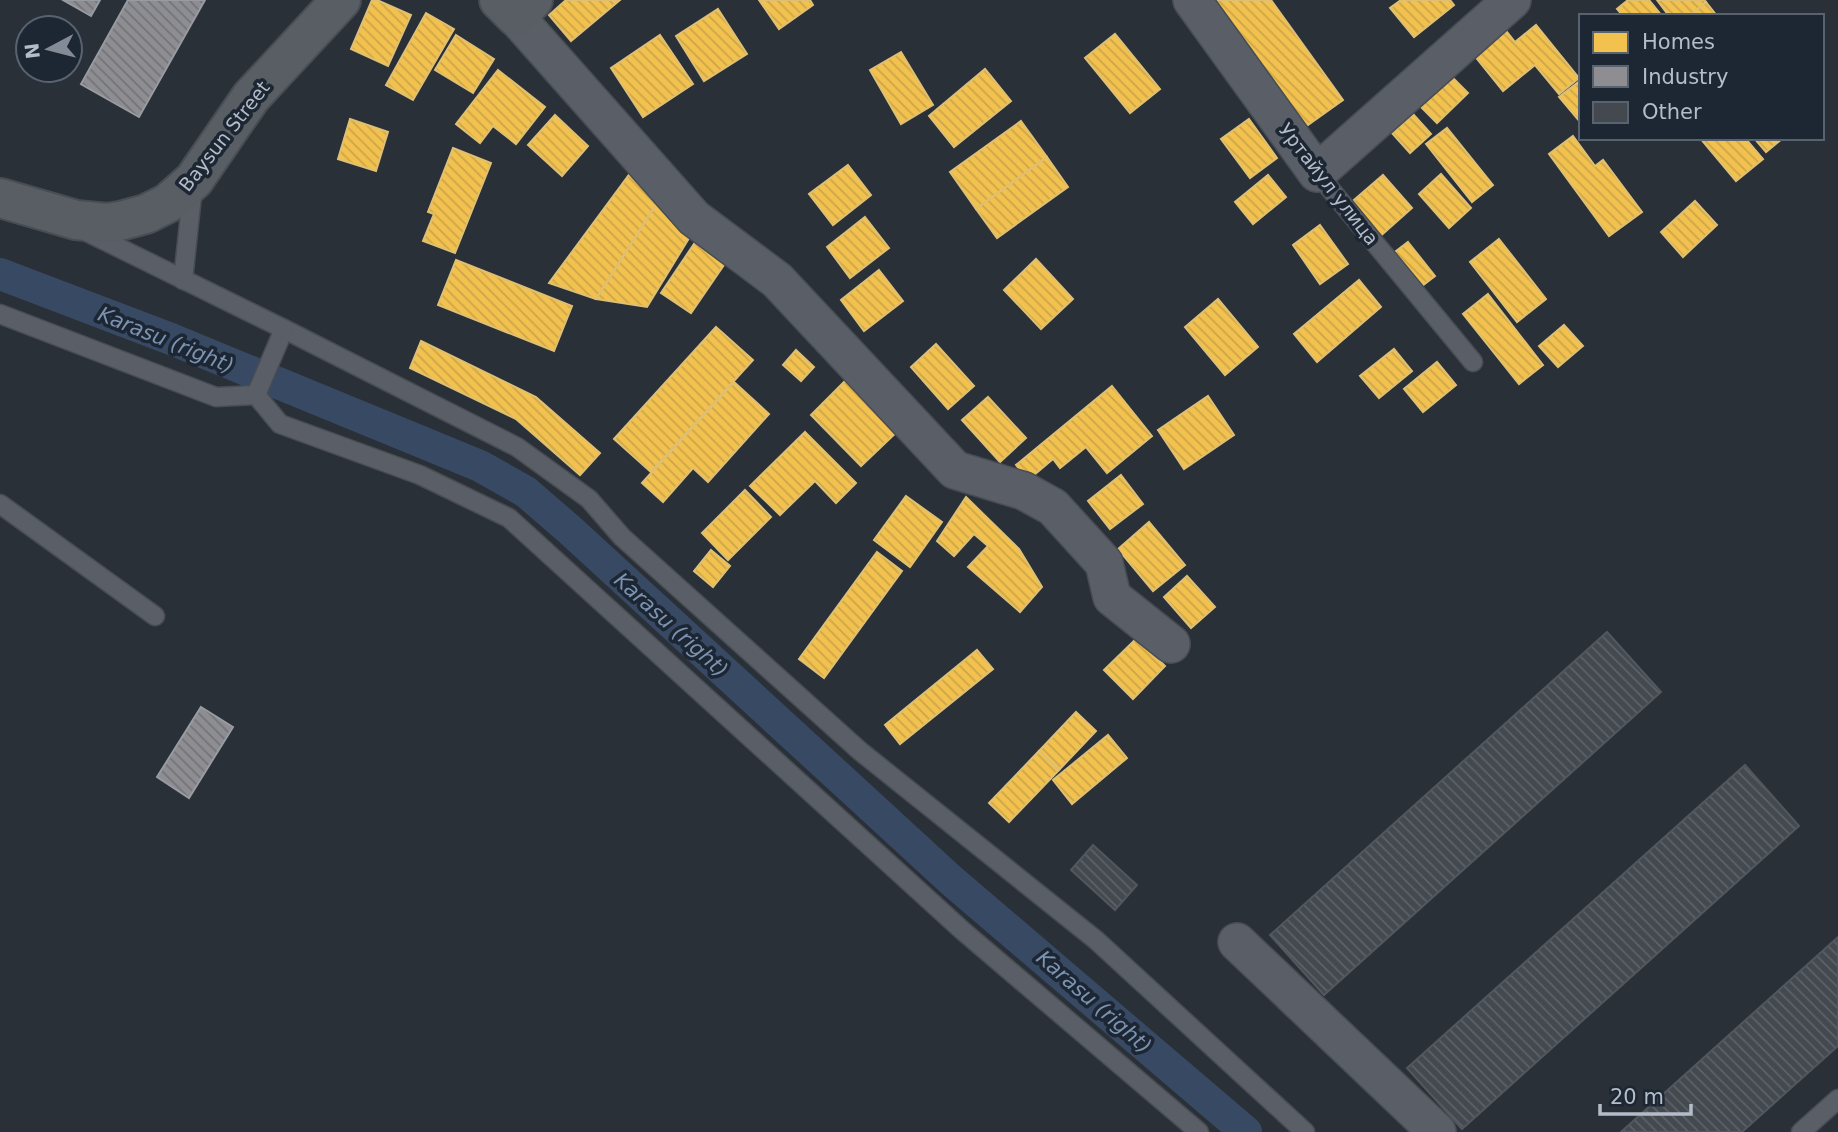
<svg xmlns="http://www.w3.org/2000/svg" width="1838" height="1132" viewBox="0 0 1838 1132" font-family="'DejaVu Sans',sans-serif">
<style>
.homes{fill:url(#homes-back-hatch);stroke:#dfc073;stroke-width:2}
.industry{fill:url(#industry-back-hatch);stroke:#999ba2;stroke-width:2}
.lines{fill:none;stroke-linecap:round;stroke-linejoin:round}
.canal{stroke:#384963;stroke-width:32}
.building{fill:url(#building-back-hatch);stroke:#52575f;stroke-width:2}
.lane-casing{stroke:#484c53;stroke-width:21}
.street-casing{stroke:#484c53;stroke-width:40}
.secondary-casing{stroke:#484c53;stroke-width:42}
.lane{stroke:#5a5e66;stroke-width:18}
.street{stroke:#5a5e66;stroke-width:37}
.secondary{stroke:#595d64;stroke-width:38}
.labels{text-anchor:middle;dominant-baseline:central;stroke-width:7;stroke-linejoin:round;paint-order:stroke}
.street-label{font-size:19px;fill:#b4bcc9;stroke:#1d2633}
.water-label{font-size:21px;font-style:italic;fill:#7c92b1;stroke:#1d2633}
</style>
<defs>
<pattern id="homes-back-hatch" width="6" height="6" patternUnits="userSpaceOnUse" patternTransform="scale(1.75)"><rect width="6" height="6" fill="#f2c14e"/><path d="M-1 5l2 2M0 0l6 6M5-1l2 2" fill="none" stroke="#cca64a"/></pattern>
<pattern id="industry-back-hatch" width="6" height="6" patternUnits="userSpaceOnUse" patternTransform="scale(1.75)"><rect width="6" height="6" fill="#8d8d92"/><path d="M-1 5l2 2M0 0l6 6M5-1l2 2" fill="none" stroke="#737478"/></pattern>
<pattern id="building-back-hatch" width="6" height="6" patternUnits="userSpaceOnUse" patternTransform="scale(1.75)"><rect width="6" height="6" fill="#444950"/><path d="M-1 5l2 2M0 0l6 6M5-1l2 2" fill="none" stroke="#5d6168"/></pattern>
</defs>
<rect width="100%" height="100%" fill="#2a3038"/>
<g class="homes">
<path d="M372,0H377L411,15L388,66L351,49Z"/>
<path d="M566,0H620L571,41L549,15Z"/>
<path d="M759,0H810L813,5L779,29Z"/>
<path d="M1204,0H1271L1343,100L1298,132Z"/>
<path d="M1401,0H1450L1454,5L1414,37L1390,8Z"/>
<path d="M1628,0H1649L1662,16H1623L1617,9Z"/>
<path d="M1657,0H1704L1706,2L1690,16H1669Z"/>
<path d="M1706,2L1717,16H1690Z"/>
<path d="M718,9L747,54L704,81L676,36Z"/>
<path d="M426,13L454,29L413,100L386,85Z"/>
<path d="M1500,23L1515,42L1536,25L1579,78L1559,94L1535,65L1503,91L1469,49Z"/>
<path d="M1115,34L1160,89L1130,113L1085,58Z"/>
<path d="M456,35L494,59L473,93L435,70Z"/>
<path d="M660,35L693,84L643,117L611,68Z"/>
<path d="M901,52L933,105L901,124L870,70Z"/>
<path d="M985,69L1011,101L954,147L929,116Z"/>
<path d="M498,70L545,107L516,144L493,126L480,143L456,124Z"/>
<path d="M1450,75L1468,93L1437,123L1419,105Z"/>
<path d="M1581,80V123L1559,97Z"/>
<path d="M1413,114L1431,134L1410,153L1392,133Z"/>
<path d="M555,115L588,146L562,176L528,145Z"/>
<path d="M350,119L388,132L376,171L338,159Z"/>
<path d="M1249,119L1277,158L1250,178L1221,139Z"/>
<path d="M1021,121L1047,157L976,209L950,172Z"/>
<path d="M1447,128L1493,185L1472,202L1426,144Z"/>
<path d="M1573,136L1595,166L1603,160L1642,212L1609,236L1549,154Z"/>
<path d="M1700,138H1745L1763,159L1736,181Z"/>
<path d="M1754,138H1783L1766,152Z"/>
<path d="M453,148L491,163L455,253L423,241L434,214L428,212Z"/>
<path d="M1047,157L1068,187L997,238L976,209Z"/>
<path d="M848,165L871,195L833,225L809,194Z"/>
<path d="M631,172L659,200L596,299L549,283Z"/>
<path d="M1441,174L1471,208L1449,228L1419,194Z"/>
<path d="M1268,175L1286,197L1253,224L1235,202Z"/>
<path d="M1383,175L1412,208L1377,239L1348,205Z"/>
<path d="M659,200L694,230L647,307L596,299Z"/>
<path d="M1695,201L1717,225L1683,257L1661,232Z"/>
<path d="M865,217L889,248L850,278L827,247Z"/>
<path d="M1320,225L1348,264L1320,284L1293,245Z"/>
<path d="M1499,239L1546,299L1517,322L1470,262Z"/>
<path d="M696,241L726,262L691,313L661,293Z"/>
<path d="M1408,242L1435,276L1418,289L1391,255Z"/>
<path d="M1036,259L1073,299L1041,329L1004,290Z"/>
<path d="M456,260L572,306L554,351L438,305Z"/>
<path d="M879,270L903,301L864,331L841,300Z"/>
<path d="M1359,280L1381,307L1317,362L1294,334Z"/>
<path d="M1488,294L1543,365L1519,384L1463,314Z"/>
<path d="M1218,299L1258,347L1225,375L1185,327Z"/>
<path d="M1564,325L1583,346L1558,367L1539,346Z"/>
<path d="M716,327L753,360L651,472L614,439Z"/>
<path d="M421,341L536,397L600,453L580,475L516,419L410,368Z"/>
<path d="M936,344L974,386L948,409L911,367Z"/>
<path d="M1394,349L1412,371L1379,398L1360,376Z"/>
<path d="M796,350L814,367L801,381L783,365Z"/>
<path d="M1437,362L1456,385L1423,412L1404,389Z"/>
<path d="M850,376L901,428L861,466L811,415Z"/>
<path d="M734,382L769,414L708,482L693,468L663,502L642,483Z"/>
<path d="M1112,386L1152,436L1107,473L1086,447L1060,468L1053,459L1028,480L1016,465Z"/>
<path d="M1208,396L1234,435L1184,469L1158,430Z"/>
<path d="M988,397L1026,438L1000,462L962,420Z"/>
<path d="M805,432L856,483L836,503L815,481L780,515L750,486Z"/>
<path d="M1121,475L1143,504L1110,529L1088,501Z"/>
<path d="M745,490L771,517L728,560L702,533Z"/>
<path d="M906,496L942,522L910,567L874,540Z"/>
<path d="M966,497L1019,549L1042,587L1020,612L968,567L988,546L974,534L954,556L937,541Z"/>
<path d="M1149,522L1185,565L1153,591L1118,549Z"/>
<path d="M711,550L730,566L713,587L694,571Z"/>
<path d="M877,552L902,571L824,678L799,659Z"/>
<path d="M1187,576L1215,607L1191,628L1164,597Z"/>
<path d="M1137,638L1165,666L1133,699L1104,670Z"/>
<path d="M977,650L993,669L900,744L885,725Z"/>
<path d="M1076,712L1096,731L1059,770L1039,751Z"/>
<path d="M1108,735L1127,758L1072,804L1053,780Z"/>
<path d="M1039,751L1059,770L1009,822L989,803Z"/>
</g>
<g class="industry">
<path d="M63,0H100L91,16Z"/>
<path d="M128,0H205L139,117L81,84Z"/>
<path d="M201,707L233,727L189,798L157,777Z"/>
</g>
<g class="lines">
<path class="canal" d="M0,274L171,339L480,466L526,492L571,531L952,881L1246,1132"/>
</g>
<g class="building">
<path d="M1607,632L1661,692L1324,995L1270,935Z"/>
<path d="M1745,765L1799,826L1462,1129L1407,1068Z"/>
<path d="M1093,845L1137,885L1115,910L1071,870Z"/>
<path d="M1838,937V1046L1742,1132H1621Z"/>
</g>
<g class="lines">
<defs>
<g id="lane">
<path d="M1317,173L1473,362"/>
<path d="M87,232L284,329L517,447L589,499L622,537L860,751L1096,940L1305,1132"/>
<path d="M183,280L193,186"/>
<path d="M0,314L216,397L256,395L280,424L420,475L509,518L963,931L1199,1132"/>
<path d="M256,395L284,329"/>
<path d="M0,504L155,616"/>
<path d="M1801,1132L1838,1099"/>
</g>
<g id="street">
<path d="M1192,0L1317,173L1512,0"/>
<path d="M516,17L694,218L777,280L955,470L1024,491L1053,507L1104,563L1112,597L1171,644"/>
<path d="M1237,942L1437,1132"/>
</g>
<g id="secondary">
<path d="M499,0L516,17L533,0"/>
<path d="M0,198L76,220L107,223L120,221L146,214L168,203L194,180L251,97L341,0"/>
</g>
</defs>
<use href="#lane" class="lane-casing"/>
<use href="#street" class="street-casing"/>
<use href="#secondary" class="secondary-casing"/>
<use href="#lane" class="lane"/>
<use href="#street" class="street"/>
<use href="#secondary" class="secondary"/>
</g>
<g class="labels">
<g class="street-label">
<text transform="translate(224 136) rotate(-52)">Bаysun Street</text>
<text transform="translate(1329 184) rotate(52)">Уртайул улица</text>
</g>
<g class="water-label">
<text transform="translate(166 340) rotate(22)">Karasu (right)</text>
<text transform="translate(671 625) rotate(42)">Karasu (right)</text>
<text transform="translate(1094 1002) rotate(41)">Karasu (right)</text>
</g>
</g>
<rect x="1579" y="14" width="245" height="126" fill="#1d2633" stroke="#59626f" stroke-width="2"/>
<rect x="1593" y="32" width="35" height="21" fill="#f2c14e" stroke="#59626f" stroke-width="2"/>
<text x="1642" y="49" font-size="21" fill="#b4bcc9">Homes</text>
<rect x="1593" y="66" width="35" height="21" fill="#8d8d92" stroke="#59626f" stroke-width="2"/>
<text x="1642" y="84" font-size="21" fill="#b4bcc9">Industry</text>
<rect x="1593" y="102" width="35" height="21" fill="#444950" stroke="#59626f" stroke-width="2"/>
<text x="1642" y="119" font-size="21" fill="#b4bcc9">Other</text>
<g transform="translate(49 49) rotate(263)"><circle r="33" fill="#1d2633" stroke="#59626f" stroke-width="2"/>
<path d="M0-5L12 26L0 18L-12 26Z" fill="#848b96"/>
<text y="-10" font-size="19" font-weight="bold" text-anchor="middle" fill="#b4bcc9">N</text>
</g>
<path d="M1600 1104v10h91v-10" fill="none" stroke="#b4bcc9" stroke-width="3.5"/>
<text x="1610" y="1104" font-size="21" fill="#b4bcc9" stroke="#1d2633" stroke-width="5" paint-order="stroke">20 m</text>
</svg>
